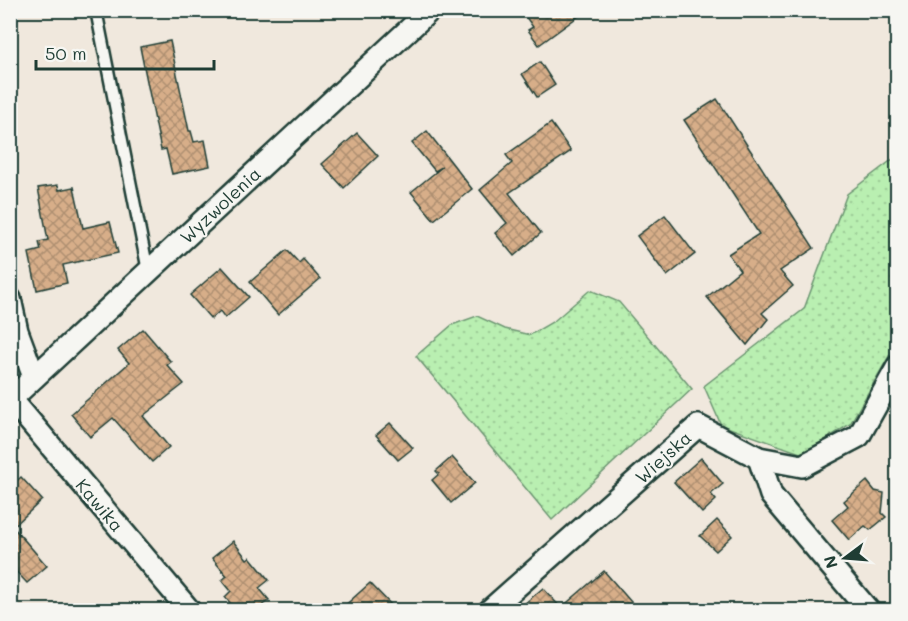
<svg xmlns="http://www.w3.org/2000/svg" width="908" height="621" viewBox="0 0 908 621" font-family="Mali,sans-serif">
<style>
.green{fill:url(#green-dots);stroke:#6c9672;stroke-width:1.5}
.building{fill:url(#building-cross-hatch);stroke:#1f3d34;stroke-width:1.5}
.lines{fill:none;stroke-linecap:round;stroke-linejoin:round}
.lane-casing{stroke:#1f3d34;stroke-width:15}
.street-casing{stroke:#1f3d34;stroke-width:26}
.lane{stroke:#f6f6f2;stroke-width:10}
.street{stroke:#f6f6f2;stroke-width:21}
.labels{text-anchor:middle;dominant-baseline:central;stroke-width:4.5;stroke-linejoin:round;paint-order:stroke}
.street-label{font-size:18px;fill:#1f3d34;stroke:#f6f6f2}
</style>
<defs>
<pattern id="green-dots" width="8" height="8" patternUnits="userSpaceOnUse" patternTransform="scale(1.5)"><rect width="8" height="8" fill="#b9efb1"/><path d="M2 2h.1M6 6h.1" fill="none" stroke="#9fce99" stroke-width="1.8" stroke-linecap="round"/></pattern>
<pattern id="building-cross-hatch" width="8" height="8" patternUnits="userSpaceOnUse" patternTransform="scale(1.5)"><rect width="8" height="8" fill="#d7ae89"/><path d="M0 0l8 8M0 8l8-8" fill="none" stroke="#ae8f71"/></pattern>
</defs>
<rect width="100%" height="100%" fill="#f0e8dd"/>
<filter id="ink" filterUnits="userSpaceOnUse"><feTurbulence type="fractalNoise" baseFrequency=".0167" numOctaves="2"/><feDisplacementMap in="SourceGraphic" scale="12" xChannelSelector="R" yChannelSelector="G"/><feConvolveMatrix kernelMatrix="1 2 1 2 8 2 1 2 1" color-interpolation-filters="sRGB"/></filter>
<g filter="url(#ink)">
<g class="green">
<path d="M897,156V342L850,424L803,454L721,425L704,386L804,309L847,194Z"/>
<path d="M590,290L619,302L692,389L552,520L416,356L452,325L477,316L505,329L530,335L554,321Z"/>
</g>
<g class="building">
<path d="M521,10H587L539,45L528,30L533,27Z"/>
<path d="M170,41L189,131H191L194,142L205,140L210,166L172,174L166,149L161,150L140,47Z"/>
<path d="M540,62L555,85L537,97L522,74Z"/>
<path d="M717,99L814,248L780,271L793,286L762,313L768,319L747,345L707,297L740,270L728,254L759,234L684,120Z"/>
<path d="M551,123L571,151L509,193L541,233L514,256L495,233L507,223L480,190L512,163L506,155Z"/>
<path d="M427,131L472,189L434,220L411,192L442,167L435,171L412,143Z"/>
<path d="M357,133L378,156L344,188L322,164Z"/>
<path d="M58,185L59,190L74,187L83,228L110,222L118,253L63,265L67,283L37,290L29,253L41,250L39,242L48,240L38,188Z"/>
<path d="M665,215L695,254L667,276L637,236Z"/>
<path d="M287,250L299,263L303,259L320,279L278,315L250,282Z"/>
<path d="M222,267L249,297L225,318L220,311L211,319L190,295Z"/>
<path d="M143,329L171,362L167,365L184,384L143,416L169,447L152,462L113,418L90,437L71,414L129,363L118,350Z"/>
<path d="M390,423L413,448L398,460L376,435Z"/>
<path d="M452,457L475,483L451,503L432,480L439,474L436,471Z"/>
<path d="M701,458L723,484L711,494L716,500L702,513L674,482Z"/>
<path d="M21,477L42,500L13,527L47,566L27,583L10,565V487Z"/>
<path d="M867,481L875,491L884,493L882,513L886,517L870,530L865,526L849,540L832,520L848,506L844,501Z"/>
<path d="M717,520L732,536L716,551L700,536Z"/>
<path d="M233,541L247,559L250,557L269,580L259,588L269,600L256,610H236L225,597L231,591L222,580L227,576L212,558Z"/>
<path d="M604,571L638,610H517L543,588L561,608Z"/>
<path d="M370,583L396,610H340Z"/>
</g>
<g class="lines">
<defs>
<path id="lane" d="M96,10L148,271"/>
<g id="street">
<path d="M10,299L17,331L34,377"/>
<path d="M11,399L189,610"/>
<path d="M10,400L430,10"/>
<path d="M759,458L771,495L868,610"/>
<path d="M490,610L698,426L759,458L802,466L859,436L898,366"/>
</g>
</defs>
<use href="#lane" class="lane-casing"/>
<use href="#street" class="street-casing"/>
<use href="#lane" class="lane"/>
<use href="#street" class="street"/>
</g>
</g>
<g class="labels">
<g class="street-label">
<text transform="translate(220 205) rotate(-43)">Wyzwolenia</text>
<text transform="translate(663 457) rotate(-42)">Wiejska</text>
<text transform="translate(100 505) rotate(50)">Kawika</text>
</g>
</g>
<rect width="908" height="621" fill="none" stroke="#f6f6f2" stroke-width="36"/>
<rect x="18" y="18" width="872" height="585" fill="none" stroke="#1f3d34" stroke-width="2" filter="url(#ink)"/>
<g transform="translate(845 558) rotate(254)" stroke="#f6f6f2" stroke-width="4.5" paint-order="stroke">
<path d="M0-4.5L10 22L0 15L-10 22Z" fill="#1f3d34"/>
<text y="-9" font-size="16" font-weight="bold" text-anchor="middle" fill="#1f3d34">N</text>
</g>
<path d="M36 60v9h178v-9" fill="none" stroke="#1f3d34" stroke-width="3"/>
<text x="45" y="60" font-size="18" fill="#1f3d34" stroke="#f6f6f2" stroke-width="4.5" paint-order="stroke">50 m</text>
</svg>
